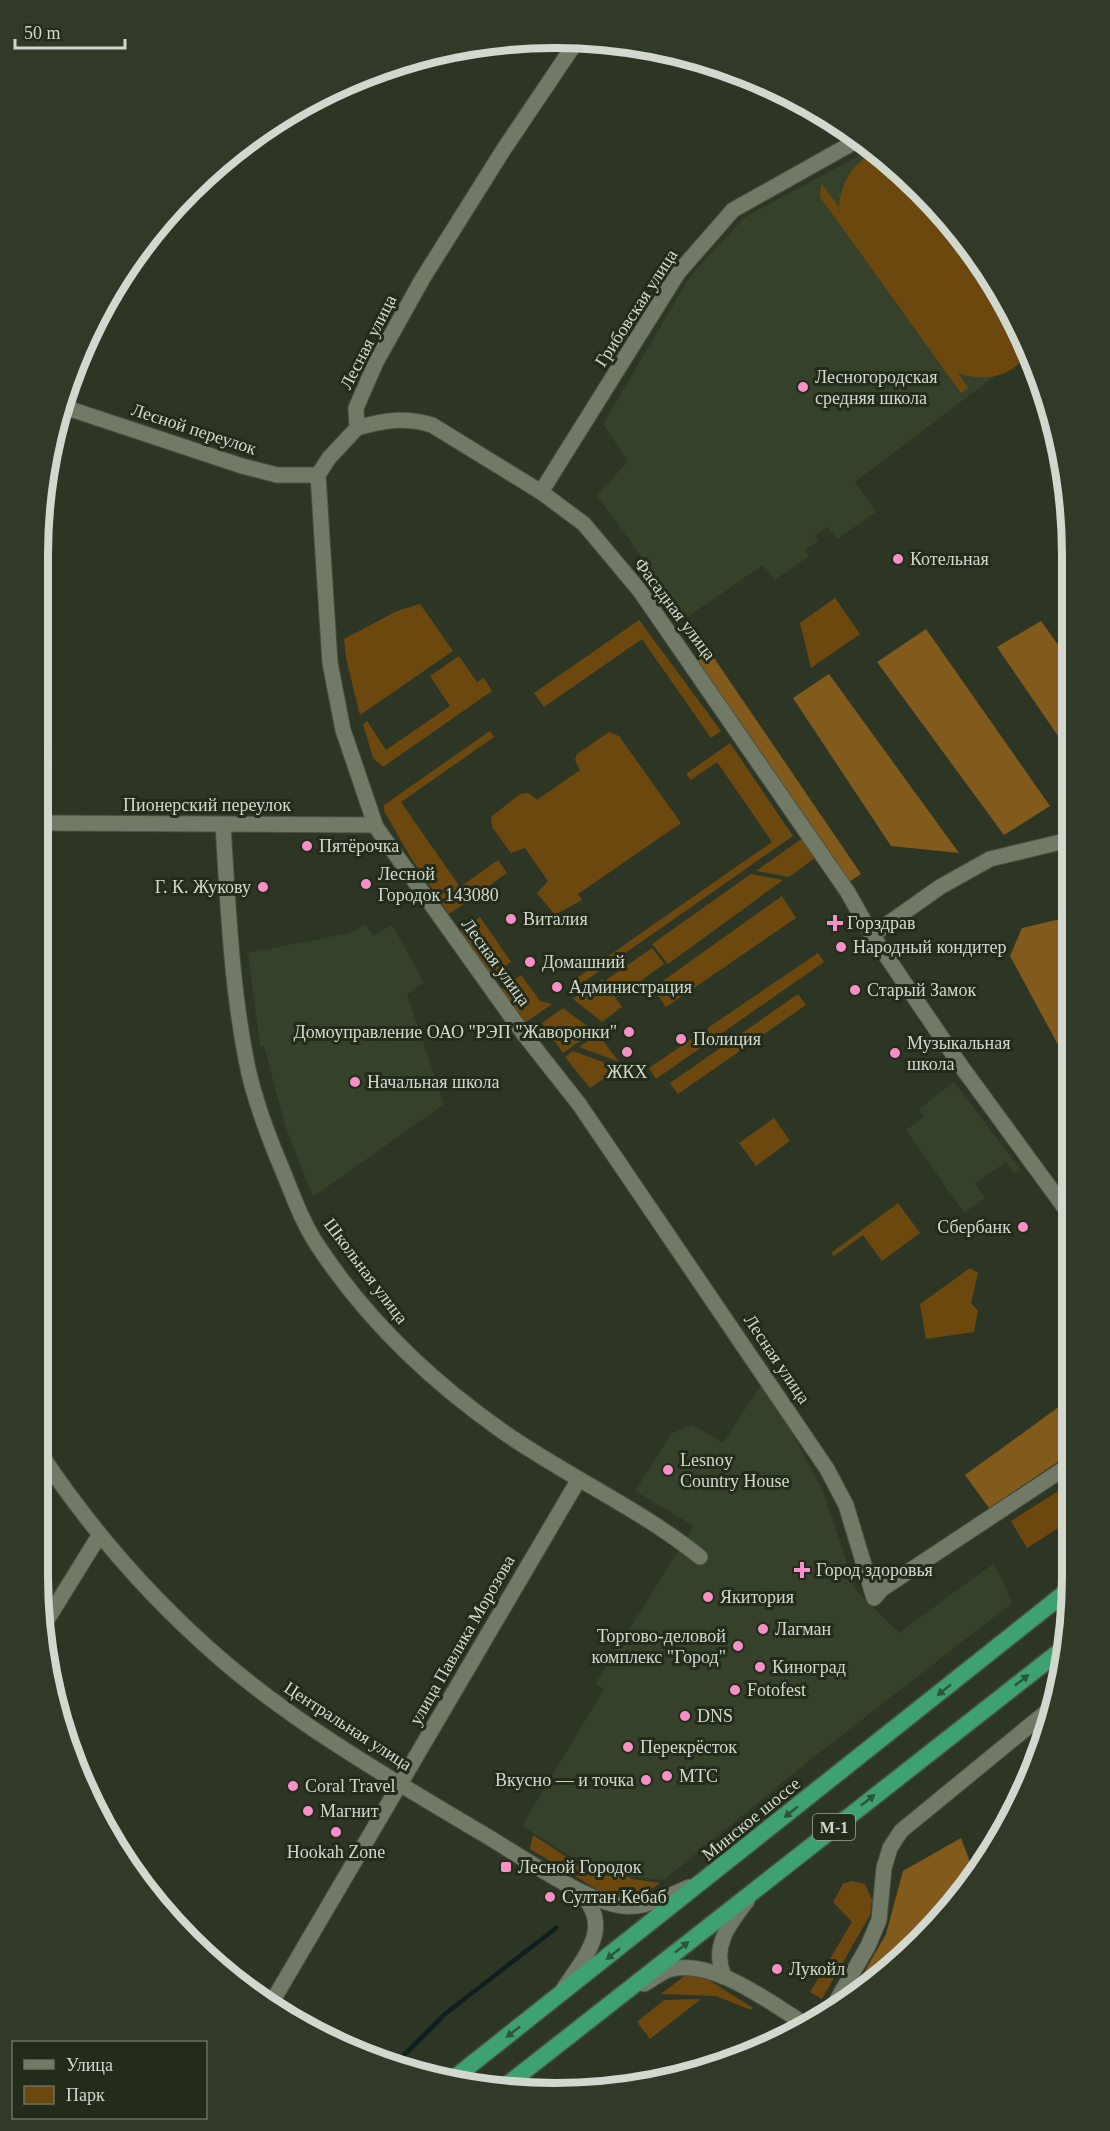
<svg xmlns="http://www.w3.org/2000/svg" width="1110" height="2131" viewBox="0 0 1110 2131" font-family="'Times New Roman',serif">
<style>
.built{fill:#35412a}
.green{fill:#6c480f}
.forest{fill:#825a1c}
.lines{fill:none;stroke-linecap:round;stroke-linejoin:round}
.stream{stroke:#0e1f1d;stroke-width:4.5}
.minor-casing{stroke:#4a5143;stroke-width:17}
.tertiary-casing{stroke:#4a5143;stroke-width:17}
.trunk-casing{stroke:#4a5143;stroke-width:19}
.minor{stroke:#707a67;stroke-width:15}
.tertiary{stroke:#707a67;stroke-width:15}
.trunk{stroke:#3ea172;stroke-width:16}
.oneway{fill:#2c5539}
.poi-dot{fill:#fa8fc7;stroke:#232c1b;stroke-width:2}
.labels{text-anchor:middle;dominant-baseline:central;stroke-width:6;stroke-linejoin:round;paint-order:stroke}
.shield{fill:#232c1b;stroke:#9ea498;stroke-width:1.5}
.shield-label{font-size:16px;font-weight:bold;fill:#d2d8cd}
.street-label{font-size:18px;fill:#d2d8cd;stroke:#232c1b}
.poi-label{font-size:18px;fill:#d2d8cd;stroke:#232c1b;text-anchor:start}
.rim{fill:none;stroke:#d2d8cd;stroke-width:8}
</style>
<rect width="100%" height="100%" fill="#2d3625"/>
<g class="built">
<path d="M871,149L896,166L985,267L1029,350L855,482L876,512L837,539L828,527L815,535L818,541L804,550L809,556L775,580L763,565L686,618L597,496L628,461L603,424L691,275L744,218Z"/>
<path d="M366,925L373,936L392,925L424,982L407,995L444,1104L313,1197L285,1125L264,1046H260L248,953L349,933Z"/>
<path d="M954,1082L1021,1170L1014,1173L1006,1162L975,1183L985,1198L964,1213L906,1130L924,1117L919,1109Z"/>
<path d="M761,1385L784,1418L822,1489L856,1590L899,1633L994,1563L1012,1603L805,1764L664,1880L598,1874L522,1826L604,1689L595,1684L694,1526L635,1491L672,1433L693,1425L723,1443Z"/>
</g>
<g class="green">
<path d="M876,152L896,166L985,267L1030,351C1013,376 986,383 958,373L968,388L961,393L820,197L821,183L839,207C841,184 853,161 876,152Z"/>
<path d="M835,598L860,634L811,668L800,623Z"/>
<path d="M420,604L453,651L360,715L346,658L344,639L397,611Z"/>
<path d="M639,620L721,731L711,738L642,639L544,707L534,693Z"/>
<path d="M459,656L477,682L484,678L492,691L383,767L373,758L363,724L367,721L386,750L450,706L430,676Z"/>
<path d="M490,731L494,737L401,802L460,887L498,860L507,873L449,914L411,858L384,811V805Z"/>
<path d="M609,732L619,736L681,823L578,894L582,900L555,915L537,893L548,881L525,848L511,853L492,827L491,817L520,794L529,793L537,800L580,770L575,760L577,754Z"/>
<path d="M730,743L793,836L575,988L571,982L772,842L717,762L691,780L686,774Z"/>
<path d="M807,835L819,855L789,877L756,871Z"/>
<path d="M751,874L783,880L668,964L652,944Z"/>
<path d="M782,896L796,918L666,1007L653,988Z"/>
<path d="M480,917L511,962L491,976L459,932Z"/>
<path d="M652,948L664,964L618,997L606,980Z"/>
<path d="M818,953L824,962L656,1079L649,1068Z"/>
<path d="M521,975L540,1001L552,1004L525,1023L500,990Z"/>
<path d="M602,979L622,1007L602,1022L573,999Z"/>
<path d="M798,994L806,1005L678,1094L670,1083Z"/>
<path d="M563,1008L594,1031L563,1053L542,1023Z"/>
<path d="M598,1034L619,1062L579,1047Z"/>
<path d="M573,1051L619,1068L590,1088L565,1057Z"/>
<path d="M774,1118L790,1141L756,1166L739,1143Z"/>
<path d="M898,1203L920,1233L882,1261L863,1235L834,1256L831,1253Z"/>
<path d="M970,1268L978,1273L971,1303L978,1311L974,1332L926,1339L920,1304Z"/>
<path d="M1071,1483V1520L1027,1548L1011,1521Z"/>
<path d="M533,1835L591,1873L603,1877L618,1871L632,1879L660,1883L639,1898H611L530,1849Z"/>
<path d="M852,1881L865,1884L872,1900L870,1915L822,1999L810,1992L852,1922L833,1902L843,1884Z"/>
<path d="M686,1975L707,1979L753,2008L751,2010L716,1996L661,1994Z"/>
<path d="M701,1999L650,2039L637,2022L664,2000Z"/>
</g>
<g class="forest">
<path d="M1041,621L1069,660V752L997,647Z"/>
<path d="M926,629L1050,806L1004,835L877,662Z"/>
<path d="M710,652L861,874L849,882L697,660Z"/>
<path d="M829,674L959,853L891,846L793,698Z"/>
<path d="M1069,917L1070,1050L1063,1054L1010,956L1022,928Z"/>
<path d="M1071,1398V1453L989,1508L965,1475Z"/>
<path d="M961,1838L973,1870L921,1942L854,1990L886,1934L903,1871Z"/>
</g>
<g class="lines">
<path class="stream" d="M395,2064L445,2014L556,1928"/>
<defs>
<g id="minor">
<path d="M581,39L570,51L504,149L423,278L376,362L356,408L357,428L329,458L318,475L330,663L343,730L376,827L523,1033L579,1104L827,1469L846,1505L874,1598L882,1589L1071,1464"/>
<path d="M61,406L242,466L277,475H318"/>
<path d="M357,428C384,420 405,417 432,425L541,492L584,524L640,591L847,891L872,935L961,1066L1070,1215"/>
<path d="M541,492L678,273L733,210L858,140"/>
<path d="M38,823L375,825"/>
<path d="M223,825C228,903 231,982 246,1059C252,1092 264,1125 277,1157C290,1187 300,1219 318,1246C366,1319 431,1381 502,1431C566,1476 639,1508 700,1557"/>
<path d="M872,935L940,887L990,859L1069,840"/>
<path d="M45,1623L99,1536"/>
<path d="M834,2005L868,1946L879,1920L884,1868L890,1848L901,1831L1056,1704"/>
<path d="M269,2007L579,1479"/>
</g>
<g id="tertiary">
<path d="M38,1450C90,1529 151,1599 223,1661C299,1726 394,1781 480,1832C516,1853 577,1896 616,1905C641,1911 666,1897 689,1887"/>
<path d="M724,1976C711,1947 729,1924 747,1901"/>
<path d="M644,1984C652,1980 660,1973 668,1970C710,1956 771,2003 806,2025"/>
<path d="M564,1988C587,1954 615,1924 577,1890"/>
</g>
<g id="trunk">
<path d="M453,2079L1071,1588"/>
<path d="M508,2084L1065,1647"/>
</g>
</defs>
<use href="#minor" class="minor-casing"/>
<use href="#tertiary" class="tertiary-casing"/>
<use href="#trunk" class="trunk-casing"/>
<use href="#minor" class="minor"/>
<use href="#tertiary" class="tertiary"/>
<use href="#trunk" class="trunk"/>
</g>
<defs><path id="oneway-solid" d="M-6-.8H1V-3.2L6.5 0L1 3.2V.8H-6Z" transform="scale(1.5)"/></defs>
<g class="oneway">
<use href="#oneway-solid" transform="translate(1022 1680) rotate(-38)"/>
<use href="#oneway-solid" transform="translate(944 1690) rotate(141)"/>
<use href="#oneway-solid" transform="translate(868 1800) rotate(-38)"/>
<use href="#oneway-solid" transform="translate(791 1812) rotate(141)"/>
<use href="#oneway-solid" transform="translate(682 1947) rotate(-38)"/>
<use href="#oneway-solid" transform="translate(613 1954) rotate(142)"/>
<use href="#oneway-solid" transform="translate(513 2032) rotate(142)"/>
</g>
<g class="poi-dot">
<circle cx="803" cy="387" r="6"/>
<circle cx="898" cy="559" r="6"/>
<circle cx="307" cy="846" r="6"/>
<circle cx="366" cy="884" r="6"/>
<circle cx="263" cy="887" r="6"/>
<circle cx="511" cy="919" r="6"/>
<path d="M832 914h6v6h6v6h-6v6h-6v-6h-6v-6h6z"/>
<circle cx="841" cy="947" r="6"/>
<circle cx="530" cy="962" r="6"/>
<circle cx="557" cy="987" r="6"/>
<circle cx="855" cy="990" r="6"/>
<circle cx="629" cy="1032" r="6"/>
<circle cx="681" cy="1039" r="6"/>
<circle cx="627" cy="1052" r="6"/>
<circle cx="895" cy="1053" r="6"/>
<circle cx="355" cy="1082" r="6"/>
<circle cx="1023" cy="1227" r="6"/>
<circle cx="668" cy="1470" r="6"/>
<path d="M799 1561h6v6h6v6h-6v6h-6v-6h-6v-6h6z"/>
<circle cx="708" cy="1597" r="6"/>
<circle cx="763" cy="1629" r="6"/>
<circle cx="738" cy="1646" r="6"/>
<circle cx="760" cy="1667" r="6"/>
<circle cx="735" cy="1690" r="6"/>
<circle cx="685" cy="1716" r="6"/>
<circle cx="628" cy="1747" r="6"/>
<circle cx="667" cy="1776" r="6"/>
<circle cx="646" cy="1780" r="6"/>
<circle cx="293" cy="1786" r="6"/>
<circle cx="308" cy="1811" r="6"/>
<circle cx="336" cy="1832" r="6"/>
<rect x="500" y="1861" width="12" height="12" rx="3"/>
<circle cx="550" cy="1897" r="6"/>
<circle cx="777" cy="1969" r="6"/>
</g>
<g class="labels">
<rect class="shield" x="813" y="1814" width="42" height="26" rx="4.5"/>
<g class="shield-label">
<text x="834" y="1827">М-1</text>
</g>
<g class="street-label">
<text transform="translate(636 308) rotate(-57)">Грибовская улица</text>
<text transform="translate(368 342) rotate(-63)">Лесная улица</text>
<text transform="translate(194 429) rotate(18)">Лесной переулок</text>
<text transform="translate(675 609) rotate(53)">Фасадная улица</text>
<text x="207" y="805">Пионерский переулок</text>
<text transform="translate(496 962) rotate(54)">Лесная улица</text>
<text transform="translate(366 1271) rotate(53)">Школьная улица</text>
<text transform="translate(777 1359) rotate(56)">Лесная улица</text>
<text transform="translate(462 1640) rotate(-60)">улица Павлика Морозова</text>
<text transform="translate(348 1726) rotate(33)">Центральная улица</text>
<text transform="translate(751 1819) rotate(-39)">Минское шоссе</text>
</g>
<g class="poi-label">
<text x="815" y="377">Лесногородская<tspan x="815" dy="21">средняя школа</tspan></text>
<text x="910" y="559">Котельная</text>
<text x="319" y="846">Пятёрочка</text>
<text x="378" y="874">Лесной<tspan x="378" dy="21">Городок 143080</tspan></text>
<text x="251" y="887" text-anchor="end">Г. К. Жукову</text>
<text x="523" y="919">Виталия</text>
<text x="847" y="923">Горздрав</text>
<text x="853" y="947">Народный кондитер</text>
<text x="542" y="962">Домашний</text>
<text x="569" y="987">Администрация</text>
<text x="867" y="990">Старый Замок</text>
<text x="617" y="1032" text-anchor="end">Домоуправление ОАО "РЭП "Жаворонки"</text>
<text x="693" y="1039">Полиция</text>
<text x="907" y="1043">Музыкальная<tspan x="907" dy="21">школа</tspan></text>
<text x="627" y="1072" text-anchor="middle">ЖКХ</text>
<text x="367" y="1082">Начальная школа</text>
<text x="1011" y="1227" text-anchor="end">Сбербанк</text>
<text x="680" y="1460">Lesnoy<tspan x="680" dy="21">Country House</tspan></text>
<text x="816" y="1570">Город здоровья</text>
<text x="720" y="1597">Якитория</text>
<text x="775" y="1629">Лагман</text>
<text x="726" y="1636" text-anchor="end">Торгово-деловой<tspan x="726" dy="21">комплекс "Город"</tspan></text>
<text x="772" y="1667">Киноград</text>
<text x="747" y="1690">Fotofest</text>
<text x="697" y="1716">DNS</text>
<text x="640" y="1747">Перекрёсток</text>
<text x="679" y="1776">МТС</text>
<text x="634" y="1780" text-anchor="end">Вкусно — и точка</text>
<text x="305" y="1786">Coral Travel</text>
<text x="320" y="1811">Магнит</text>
<text x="336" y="1852" text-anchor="middle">Hookah Zone</text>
<text x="518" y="1867">Лесной Городок</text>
<text x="562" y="1897">Султан Кебаб</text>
<text x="789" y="1969">Лукойл</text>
</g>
</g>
<path d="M0 0H1110V2131H0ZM555 48H555A507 507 0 0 1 1062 555V1576A507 507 0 0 1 555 2083H555A507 507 0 0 1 48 1576V555A507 507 0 0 1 555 48Z" fill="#313a29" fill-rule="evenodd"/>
<path class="rim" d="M555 48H555A507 507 0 0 1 1062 555V1576A507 507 0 0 1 555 2083H555A507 507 0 0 1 48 1576V555A507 507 0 0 1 555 48Z"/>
<rect x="12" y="2041" width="195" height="78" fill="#232c1b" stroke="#697162" stroke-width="1.5"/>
<rect x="24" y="2060" width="30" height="9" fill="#707a67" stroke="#697162" stroke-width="1.5"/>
<text x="66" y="2071" font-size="18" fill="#d2d8cd">Улица</text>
<rect x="24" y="2086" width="30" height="18" fill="#6c480f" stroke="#697162" stroke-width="1.5"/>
<text x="66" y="2101" font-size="18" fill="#d2d8cd">Парк</text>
<path d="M15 39v9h110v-9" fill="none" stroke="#d2d8cd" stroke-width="3"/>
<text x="24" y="39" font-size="18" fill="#d2d8cd" stroke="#232c1b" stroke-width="4.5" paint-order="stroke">50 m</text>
</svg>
